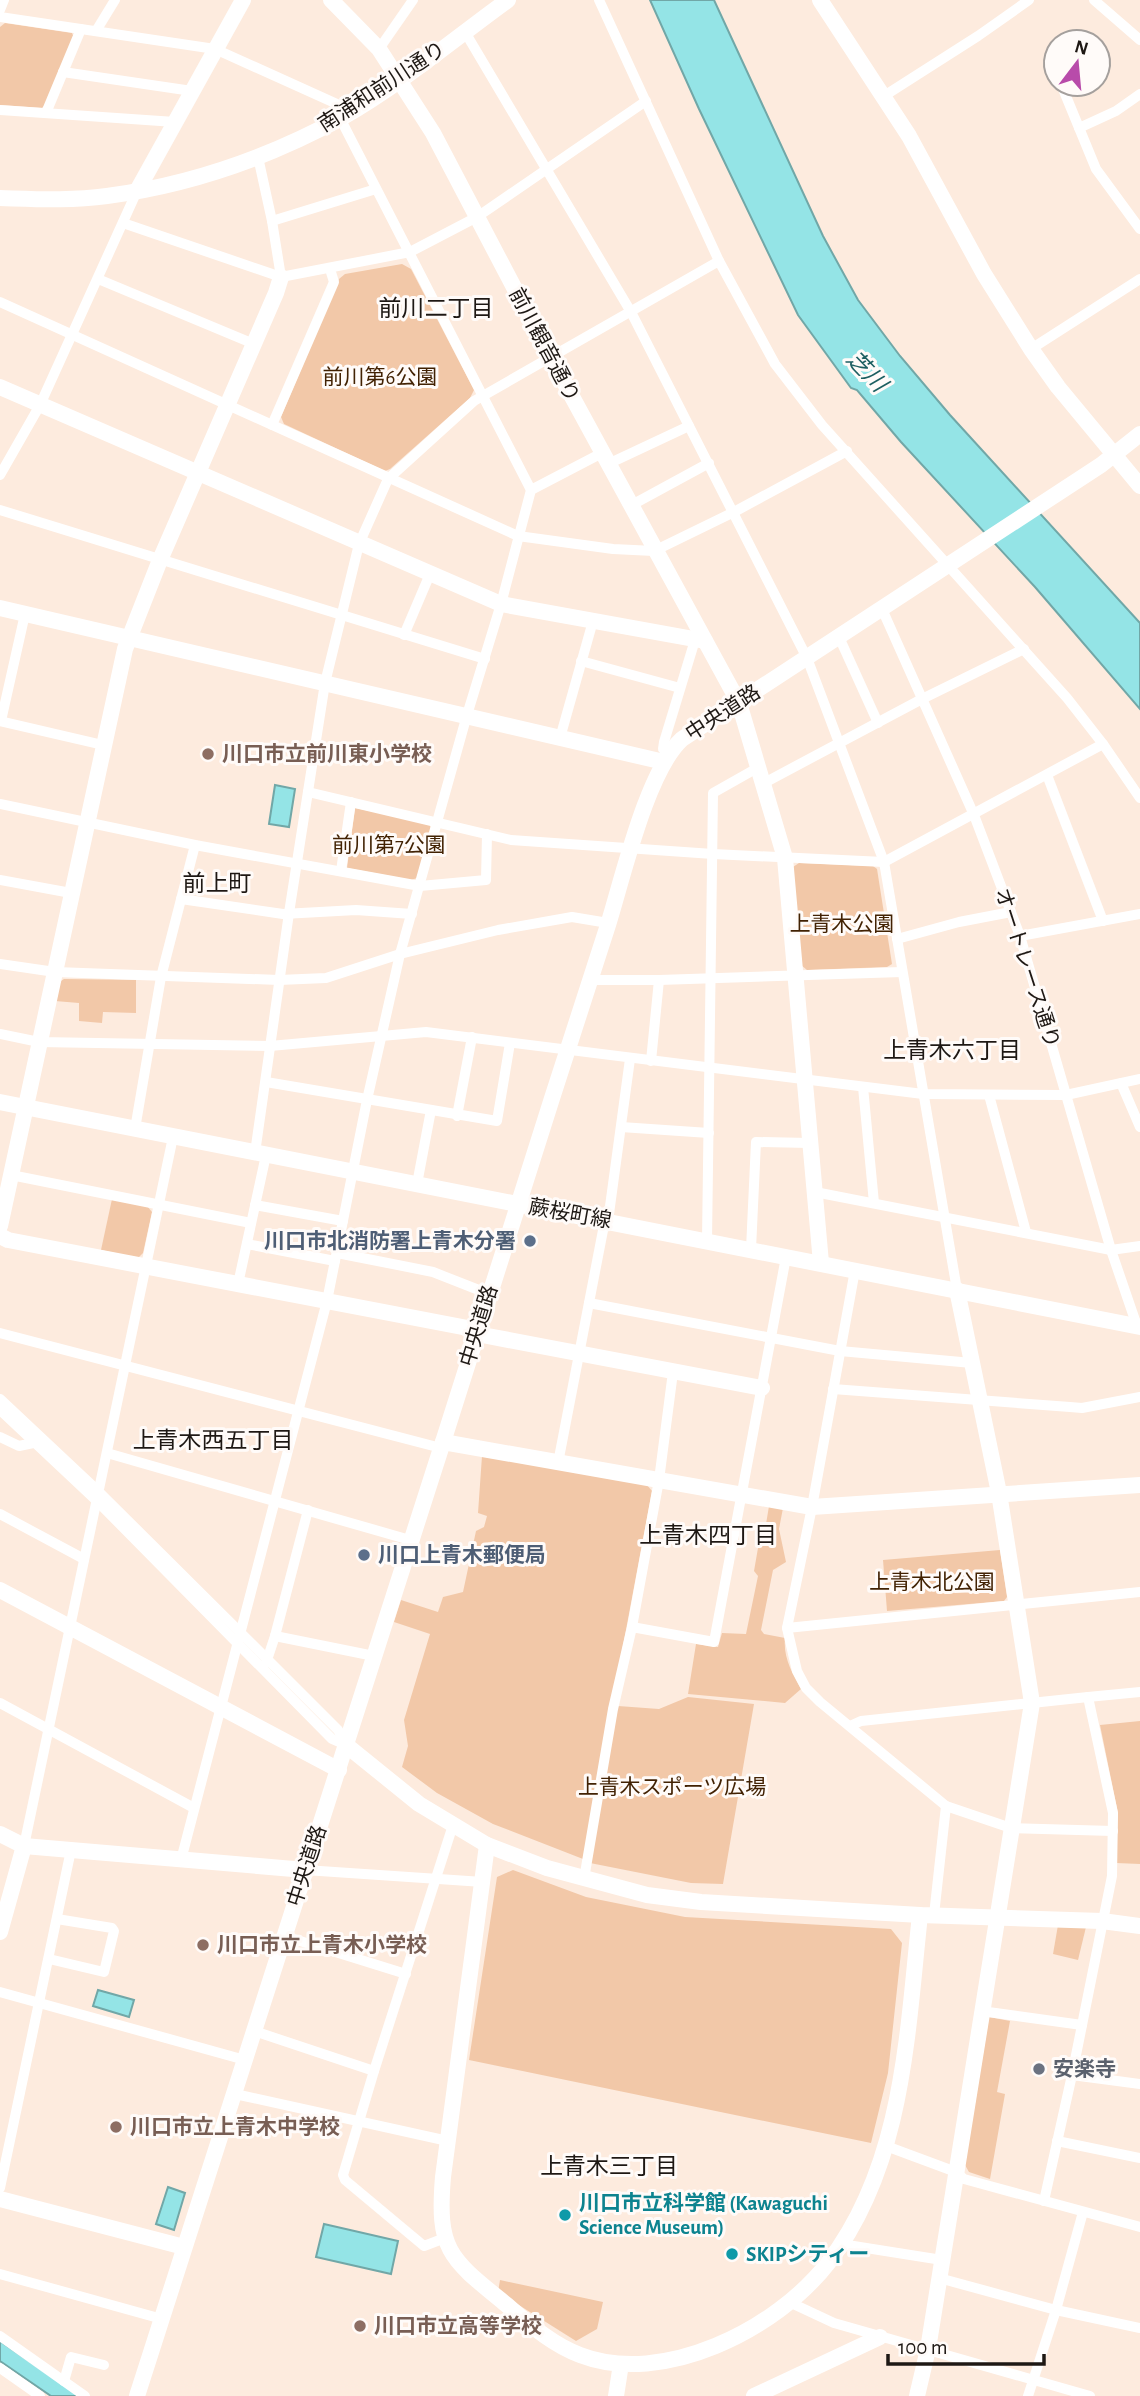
<svg xmlns="http://www.w3.org/2000/svg" width="1140" height="2396" viewBox="0 0 1140 2396" font-family="'Alegreya Sans','Noto Sans JP',sans-serif">
<style>
.green{fill:#f2c8a8}
.water{fill:#94e4e6;stroke:#71a7a7;stroke-width:2}
.lines{fill:none;stroke-linecap:round;stroke-linejoin:round}
.street{stroke:#fff;stroke-width:10}
.secondary{stroke:#fff;stroke-width:16}
.education-dot{fill:#8d6e63;stroke:#fffbf9;stroke-width:2.5}
.service-dot{fill:#5c6f8a;stroke:#fffbf9;stroke-width:2.5}
.worship-dot{fill:#6b7280;stroke:#fffbf9;stroke-width:2.5}
.culture-dot{fill:#0f9aa8;stroke:#fffbf9;stroke-width:2.5}
.labels{text-anchor:middle;dominant-baseline:central;stroke-width:6;stroke-linejoin:round;paint-order:stroke}
.street-label{font-size:21px;fill:#1e1814;stroke:#fffbf9}
.park-label{font-size:21px;fill:#422203;stroke:#fffbf9}
.education-label{font-size:21px;font-weight:bold;fill:#785e54;stroke:#fffbf9;text-anchor:start}
.service-label{font-size:21px;font-weight:bold;fill:#4e5e75;stroke:#fffbf9;text-anchor:end}
.worship-label{font-size:21px;font-weight:bold;fill:#5b616d;stroke:#fffbf9;text-anchor:start}
.culture-label{font-size:21px;font-weight:bold;fill:#0d838f;stroke:#fffbf9;text-anchor:start}
.neighbourhood-label{font-size:23px;fill:#1e1814;stroke:#fffbf9}
.water-label{font-size:23px;font-style:italic;fill:#1d5f61;stroke:#fffbf9}
</style>
<rect width="100%" height="100%" fill="#fdebde"/>
<g class="green">
<path d="M5,23L72,33L74,38L46,104L42,108L0,105V27Z"/>
<path d="M402,264L411,269L474,390L470,398L390,469L385,471L284,424L281,417L339,279L345,274Z"/>
<path d="M355,808L429,823L431,828L417,878L411,880L347,868Z"/>
<path d="M799,863L873,866L877,869L892,964L887,967L807,970L801,965L793,867Z"/>
<path d="M64,979L136,980V1013L103,1012L102,1023L79,1021V1003L55,1001L58,983Z"/>
<path d="M112,1199L147,1206L152,1212L143,1253L138,1258L101,1250Z"/>
<path d="M482,1456L647,1485L652,1491L583,1859L493,1824L437,1793L402,1767L408,1746L404,1720L430,1634L394,1622L401,1600L438,1612L443,1597L463,1592L476,1531L484,1527L487,1516L478,1513Z"/>
<path d="M769,1506L783,1508L779,1529L786,1562L773,1570L761,1630L764,1634L785,1638C783,1657 792,1673 801,1689L785,1703L688,1694L696,1644L718,1647L722,1633L746,1634L758,1576L754,1571L762,1525L766,1524Z"/>
<path d="M1000,1550L1007,1597L1004,1601L887,1611L883,1560Z"/>
<path d="M688,1697L754,1704L723,1884L691,1883L590,1863L618,1706L659,1709Z"/>
<path d="M1140,1721V1864L1116,1863L1118,1813L1100,1725Z"/>
<path d="M513,1870L586,1897L685,1917L891,1929L902,1943L888,2073L871,2143L469,2060L497,1877Z"/>
<path d="M1058,1925L1086,1927L1078,1960L1053,1954Z"/>
<path d="M989,2017L1010,2021L997,2092L1005,2094L990,2179L969,2172L965,2165Z"/>
<path d="M500,2280L603,2302L597,2329L576,2341L498,2292Z"/>
</g>
<g class="water">
<path d="M650,0H714L823,236L858,300L900,356L950,415L1140,623V709L1035,587L901,442L857,390L851,388L798,315L699,109Z"/>
<path d="M275,785L295,789L289,827L269,824Z"/>
<path d="M98,1990L134,2000L129,2017L93,2006Z"/>
<path d="M168,2187L185,2193L174,2230L156,2224Z"/>
<path d="M324,2224L398,2241L391,2274L316,2257Z"/>
<path d="M0,2341L80,2396H51L0,2361Z"/>
</g>
<g class="lines">
<g class="street">
<path d="M599,0L719,261L775,364L822,425L1067,698L1103,744L1140,798"/>
<path d="M1094,0L1140,40"/>
<path d="M0,10L4,0"/>
<path d="M0,17L215,49L337,104L344,116"/>
<path d="M96,31L115,0"/>
<path d="M465,32L631,312L807,658L884,862L957,1290"/>
<path d="M379,49L413,0"/>
<path d="M63,72L192,91"/>
<path d="M1056,72V73"/>
<path d="M1061,84L1096,169L1140,229"/>
<path d="M884,96L978,36L1029,0"/>
<path d="M0,110L175,122"/>
<path d="M46,113L81,29"/>
<path d="M340,118L531,490"/>
<path d="M1079,128L1116,111L1140,94"/>
<path d="M258,157L272,221L281,277"/>
<path d="M272,221L376,189"/>
<path d="M123,223L281,277L410,252L477,217L646,101"/>
<path d="M98,279L254,344"/>
<path d="M0,302L518,536L613,549L654,551L734,512L847,451"/>
<path d="M1031,349L1140,279"/>
<path d="M272,425L334,282L330,269"/>
<path d="M608,464L689,426"/>
<path d="M0,475L40,405L137,191"/>
<path d="M630,506L709,463"/>
<path d="M0,510L485,659"/>
<path d="M882,609L974,815L1020,936L1111,1250L1137,1326"/>
<path d="M404,635L430,574"/>
<path d="M839,637L878,723"/>
<path d="M581,661L680,688"/>
<path d="M0,721L103,745"/>
<path d="M1,721L25,614"/>
<path d="M560,738L593,621"/>
<path d="M669,754L663,749L664,742L695,640"/>
<path d="M1047,775L1103,921"/>
<path d="M764,783L922,699L1024,649"/>
<path d="M308,792L511,840L713,854L884,862L1103,744"/>
<path d="M0,804L195,845L420,886L486,880L487,834"/>
<path d="M341,871L351,802"/>
<path d="M0,880L71,893"/>
<path d="M181,899L283,914L356,910L412,914"/>
<path d="M1020,936L1140,914"/>
<path d="M897,939L959,922L1011,912"/>
<path d="M0,964L55,972L279,980L326,978L400,954L498,930L572,917L608,923"/>
<path d="M590,980H659L902,972"/>
<path d="M0,1034L39,1042L270,1046L426,1032L923,1094L1066,1095L1140,1079"/>
<path d="M651,1061L659,980"/>
<path d="M266,1082L497,1121L510,1043"/>
<path d="M1121,1083L1140,1127"/>
<path d="M863,1087L874,1203"/>
<path d="M989,1095L1026,1232"/>
<path d="M457,1116L472,1037"/>
<path d="M621,1127L709,1133"/>
<path d="M135,1129L161,977L195,845"/>
<path d="M255,1153L289,913L325,683L359,544L388,479L474,401L719,261"/>
<path d="M11,1175L251,1223"/>
<path d="M417,1184L431,1110"/>
<path d="M815,1192L1111,1250L1140,1246"/>
<path d="M255,1205L343,1221"/>
<path d="M608,1221L630,1059"/>
<path d="M707,1241L713,793L759,767"/>
<path d="M247,1244L335,1261"/>
<path d="M751,1249L756,1142L810,1143"/>
<path d="M337,1253L433,1272L489,1294"/>
<path d="M855,1270L812,1507L787,1628L797,1671L806,1688L820,1702L946,1806L1011,1828L1113,1831"/>
<path d="M238,1284L266,1155"/>
<path d="M589,1303L840,1351L972,1363"/>
<path d="M0,1333L441,1448"/>
<path d="M673,1372L659,1480L632,1627L714,1642L786,1257"/>
<path d="M833,1389L1070,1407L1082,1408L1140,1397"/>
<path d="M0,1399L99,1492L268,1660L338,1730L346,1745"/>
<path d="M0,1410L97,1501L332,1739L346,1745"/>
<path d="M0,1437L19,1446L38,1442"/>
<path d="M107,1453L410,1540"/>
<path d="M558,1463L605,1220"/>
<path d="M0,1514L84,1559"/>
<path d="M787,1628L1140,1592"/>
<path d="M275,1636L374,1656"/>
<path d="M266,1663L275,1636L308,1510"/>
<path d="M1088,1697L1140,1692"/>
<path d="M0,1703L194,1808"/>
<path d="M850,1726L861,1721L1088,1697L1113,1813L1112,1876L1072,2075L1044,2201"/>
<path d="M24,1846L173,1137"/>
<path d="M181,1860L327,1301L367,1100L400,954L467,715L501,604L531,490L602,453"/>
<path d="M305,1870L483,1882"/>
<path d="M584,1879L613,1709L632,1627"/>
<path d="M934,1915L946,1806"/>
<path d="M284,1936L406,1974"/>
<path d="M49,1959L104,1972L114,1931L112,1928L57,1919"/>
<path d="M0,1992L245,2060"/>
<path d="M981,2011L1082,2025"/>
<path d="M254,2031L374,2071"/>
<path d="M1072,2075L1140,2084"/>
<path d="M235,2094L448,2141"/>
<path d="M1057,2141L1140,2158"/>
<path d="M886,2146L956,2172L964,2179L1140,2227"/>
<path d="M0,2188L71,1850"/>
<path d="M445,2238L424,2246L345,2180L343,2175L374,2071L453,1825"/>
<path d="M841,2244L942,2260"/>
<path d="M0,2274L162,2319"/>
<path d="M939,2278L1056,2310L1140,2328"/>
<path d="M789,2302L834,2323L1090,2396"/>
<path d="M0,2336L85,2396"/>
<path d="M0,2368L40,2396"/>
<path d="M64,2381L71,2357L104,2365"/>
<path d="M1028,2396L1056,2310L1083,2212"/>
</g>
<g class="secondary">
<path d="M331,0L379,49L433,133L551,358L739,703L785,858L821,1263"/>
<path d="M820,0L909,136L984,274L1031,349L1058,387L1140,486"/>
<path d="M137,191L243,0"/>
<path d="M0,198C35,199 71,201 107,196C189,185 270,157 343,117C401,84 454,39 508,0"/>
<path d="M0,387L501,604L705,641"/>
<path d="M0,608L664,762"/>
<path d="M0,1102L1140,1327"/>
<path d="M0,1226L125,649L160,560L276,293L281,277"/>
<path d="M0,1236L8,1240L478,1330"/>
<path d="M477,1334L762,1388"/>
<path d="M443,1442L812,1507L1140,1485"/>
<path d="M0,1590L339,1770"/>
<path d="M346,1745L419,1804L487,1845L547,1868L647,1895L701,1902L920,1915L1102,1921L1140,1926"/>
<path d="M0,1834L24,1846L305,1870"/>
<path d="M487,1845L443,2177C437,2249 449,2258 502,2301C526,2321 550,2344 580,2355C663,2387 777,2329 828,2263C904,2164 907,2033 920,1915"/>
<path d="M0,1932L24,1846"/>
<path d="M0,2199L184,2247"/>
<path d="M137,2396L443,1442C497,1270 552,1097 608,925C623,877 647,771 682,739L1101,465L1140,434"/>
<path d="M616,2396L621,2364"/>
<path d="M754,2396L880,2337"/>
<path d="M917,2396L928,2349L1032,1703L999,1493L957,1290"/>
</g>
</g>
<g class="education-dot">
<circle cx="208" cy="754" r="7"/>
<circle cx="203" cy="1945" r="7"/>
<circle cx="116" cy="2127" r="7"/>
<circle cx="360" cy="2326" r="7"/>
</g>
<g class="service-dot">
<circle cx="530" cy="1241" r="7"/>
<circle cx="364" cy="1555" r="7"/>
</g>
<circle class="worship-dot" cx="1039" cy="2069" r="7"/>
<g class="culture-dot">
<circle cx="565" cy="2215" r="7"/>
<circle cx="732" cy="2254" r="7"/>
</g>
<g class="labels">
<g class="street-label">
<text transform="translate(382 87) rotate(-33)">南浦和前川通り</text>
<text transform="translate(544 345) rotate(62)">前川観音通り</text>
<text transform="translate(723 713) rotate(-33)">中央道路</text>
<text transform="translate(1027 968) rotate(72)">オートレース通り</text>
<text transform="translate(570 1214) rotate(10)">蕨桜町線</text>
<text transform="translate(479 1326) rotate(-73)">中央道路</text>
<text transform="translate(307 1866) rotate(-72)">中央道路</text>
</g>
<g class="park-label">
<text x="380" y="377">前川第6公園</text>
<text x="389" y="845">前川第7公園</text>
<text x="842" y="924">上青木公園</text>
<text x="932" y="1582">上青木北公園</text>
<text x="672" y="1787">上青木スポーツ広場</text>
</g>
<g class="education-label">
<text x="222" y="754">川口市立前川東小学校</text>
<text x="217" y="1945">川口市立上青木小学校</text>
<text x="130" y="2127">川口市立上青木中学校</text>
<text x="374" y="2326">川口市立高等学校</text>
</g>
<g class="service-label">
<text x="516" y="1241">川口市北消防署上青木分署</text>
<text x="378" y="1555" text-anchor="start">川口上青木郵便局</text>
</g>
<g class="worship-label">
<text x="1053" y="2069">安楽寺</text>
</g>
<g class="culture-label">
<text x="579" y="2203">川口市立科学館 (Kawaguchi<tspan x="579" dy="24">Science Museum)</tspan></text>
<text x="746" y="2254">SKIPシティー</text>
</g>
<g class="neighbourhood-label">
<text x="436" y="309">前川二丁目</text>
<text x="217" y="884">前上町</text>
<text x="952" y="1051">上青木六丁目</text>
<text x="213" y="1441">上青木西五丁目</text>
<text x="708" y="1536">上青木四丁目</text>
<text x="609" y="2167">上青木三丁目</text>
</g>
<g class="water-label">
<text transform="translate(866 372) rotate(46)">芝川</text>
</g>
</g>
<g transform="translate(1077 63) rotate(16)"><circle r="33" fill="#fffbf9" stroke="#a5a09d" stroke-width="2"/>
<path d="M0-5L12 26L0 18L-12 26Z" fill="#b84baa"/>
<text y="-10" font-size="19" font-weight="bold" text-anchor="middle" fill="#1e1814">N</text>
</g>
<path d="M888 2354v10h156v-10" fill="none" stroke="#1e1814" stroke-width="3.5"/>
<text x="898" y="2354" font-size="21" fill="#1e1814" stroke="#fffbf9" stroke-width="5" paint-order="stroke">100 m</text>
</svg>
